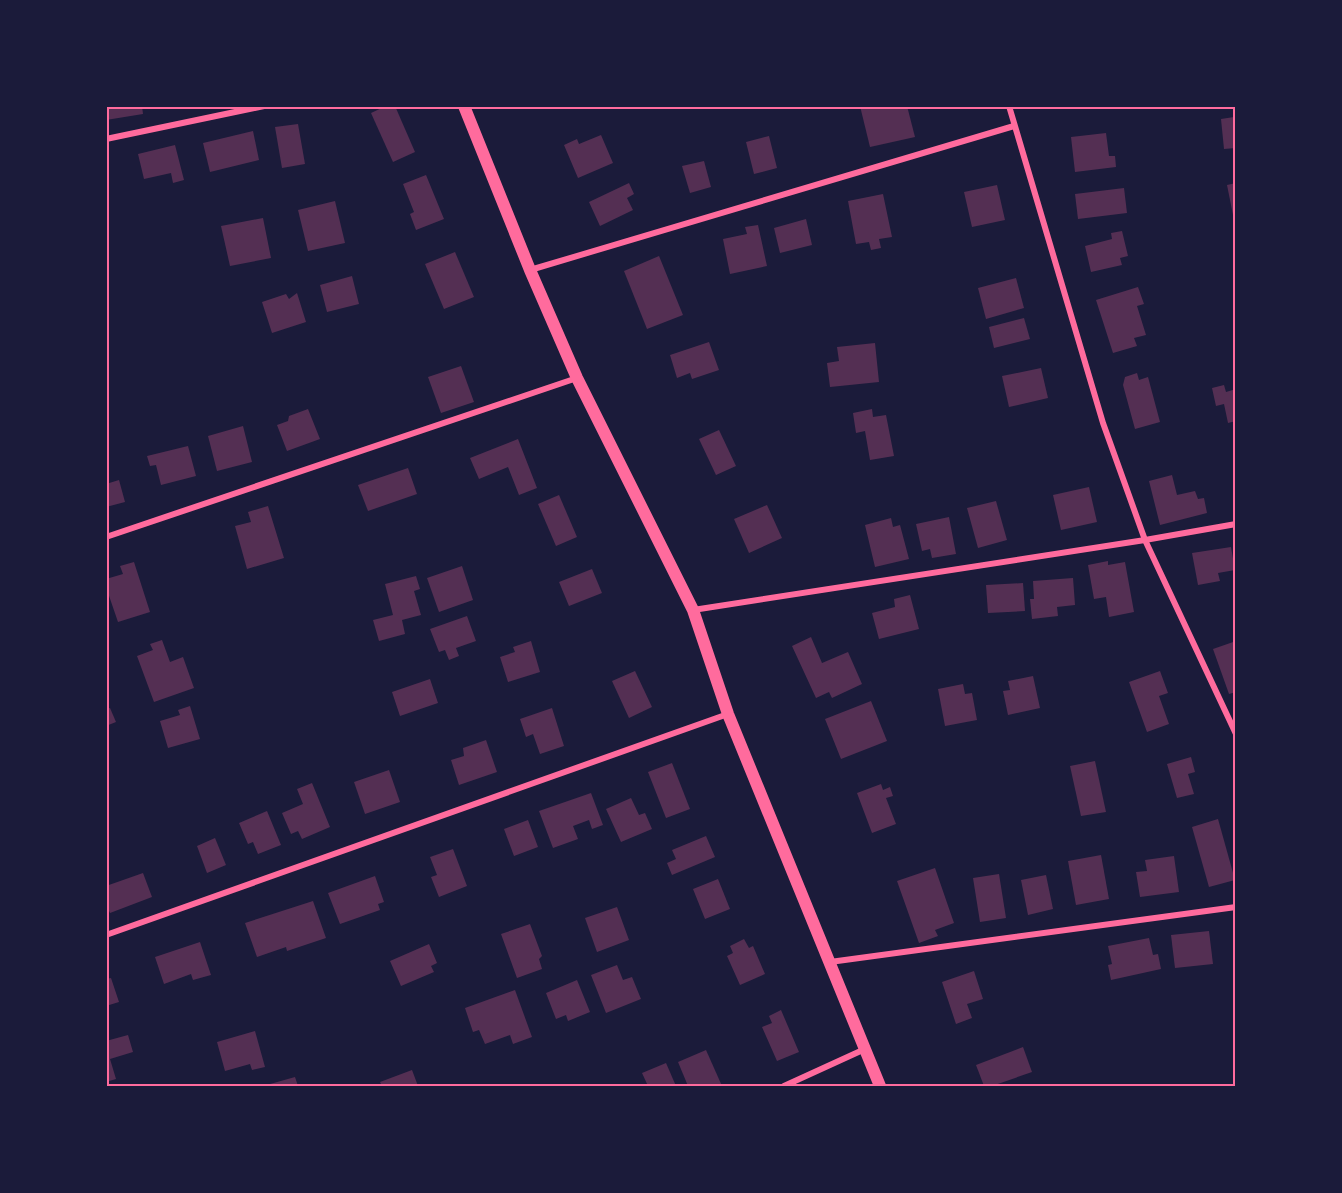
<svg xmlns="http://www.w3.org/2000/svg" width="1342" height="1193" viewBox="0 0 1342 1193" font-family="'DejaVu Sans',sans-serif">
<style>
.building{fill:#542f53}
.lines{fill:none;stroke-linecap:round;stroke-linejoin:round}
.minor{stroke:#ff6b9d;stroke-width:6}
.secondary{stroke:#ff6b9d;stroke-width:12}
.neatline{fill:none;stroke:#ff6b9d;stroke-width:2}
</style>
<rect width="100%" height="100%" fill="#1b1b3a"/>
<g class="building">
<path d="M106,106H142L143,114L106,120Z"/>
<path d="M386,106H395L415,152L393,162L371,113Z"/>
<path d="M860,106H907L915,137L870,147Z"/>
<path d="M1234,117L1236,148L1224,149L1221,119Z"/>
<path d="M298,124L305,164L282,168L275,127Z"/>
<path d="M253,131L259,160L210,172L203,143Z"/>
<path d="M1106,133L1109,156H1115L1116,167L1075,172L1071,137Z"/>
<path d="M601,135L613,163L578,178L564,145L577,139L579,144Z"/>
<path d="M769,136L777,168L754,174L746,142Z"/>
<path d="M175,145L184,180L173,183L171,173L144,179L138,154Z"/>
<path d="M704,161L711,187L690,193L682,166Z"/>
<path d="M426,175L444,219L416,230L410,214L414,212L403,184Z"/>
<path d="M629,183L634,194L627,198L633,210L600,226L589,202Z"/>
<path d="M1236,183V220H1234L1227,185Z"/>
<path d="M997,185L1005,220L972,227L964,192Z"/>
<path d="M1124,188L1127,213L1078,219L1075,194Z"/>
<path d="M883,194L892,237L879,239L881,248L871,250L869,242L856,244L848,201Z"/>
<path d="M335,201L345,243L308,251L298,210Z"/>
<path d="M263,218L271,258L230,266L221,226Z"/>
<path d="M806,219L812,245L780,253L774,228Z"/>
<path d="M758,225L767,266L730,274L723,239L747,234L745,227Z"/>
<path d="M1122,231L1128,256L1120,258L1122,265L1091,272L1085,246L1112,239L1111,233Z"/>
<path d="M455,252L474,297L444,309L425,264Z"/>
<path d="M659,256L683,315L647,329L624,271Z"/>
<path d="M352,276L359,304L327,312L320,285Z"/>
<path d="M1016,278L1024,308L986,319L978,288Z"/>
<path d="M1138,287L1144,304L1137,306L1146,335L1134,338L1137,346L1113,353L1096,300Z"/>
<path d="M297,293L306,322L272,333L262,302L286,294L289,299Z"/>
<path d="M1024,318L1030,339L994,348L989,327Z"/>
<path d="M709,342L719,370L692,379L690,373L677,378L670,355Z"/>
<path d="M875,343L879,382L830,387L827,363L839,361L837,347Z"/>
<path d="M461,366L474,402L441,413L428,377Z"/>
<path d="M1041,368L1048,398L1009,407L1002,376Z"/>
<path d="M1137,373L1139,380L1148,377L1160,422L1135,429L1123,385L1125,377Z"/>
<path d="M1224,385L1226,392L1236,389V421L1228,423L1224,404L1216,406L1212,388Z"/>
<path d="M308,409L320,439L287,451L277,425L288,421L289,416Z"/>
<path d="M872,409L873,417L886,415L894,456L870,460L865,431L856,433L853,413Z"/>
<path d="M243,426L252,462L217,471L208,436Z"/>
<path d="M719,430L736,466L716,475L699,439Z"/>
<path d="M518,439L537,488L519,495L508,467L479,479L470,458Z"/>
<path d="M188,446L196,476L161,485L156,465L150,466L147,456Z"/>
<path d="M408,468L417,494L368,511L358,485Z"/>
<path d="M1172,475L1177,495L1195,491L1198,499L1204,498L1207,513L1160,525L1149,481Z"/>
<path d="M119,480L125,502L106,507V484Z"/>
<path d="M1089,487L1097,522L1061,530L1053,495Z"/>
<path d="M559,495L577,537L556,546L538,504Z"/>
<path d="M996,501L1007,540L978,548L967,508Z"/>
<path d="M767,505L782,538L749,553L734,519Z"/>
<path d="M268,506L284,558L247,569L235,526L251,522L248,512Z"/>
<path d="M949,517L956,554L932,558L930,549L922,551L916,524Z"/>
<path d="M891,518L893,527L900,525L909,559L875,567L865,525Z"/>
<path d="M1231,547L1235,570L1218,573L1220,581L1198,585L1192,553Z"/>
<path d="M1108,561V565L1125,562L1134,612L1109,617L1106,597L1094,599L1088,565Z"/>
<path d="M134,562L150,612L118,622L106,587V579L123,574L120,566Z"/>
<path d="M462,566L473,600L439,612L427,578Z"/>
<path d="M592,569L602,593L569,606L559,582Z"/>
<path d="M416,576L420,589L414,591L421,615L402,620L405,634L379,641L373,620L393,615L385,584Z"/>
<path d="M1073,578L1075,605L1057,607L1058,616L1032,619L1030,599H1034L1033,581Z"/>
<path d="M1023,583L1025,611L988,613L986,585Z"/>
<path d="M910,595L919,629L879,639L872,613L895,607L894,599Z"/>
<path d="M467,616L476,641L456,648L459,656L449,660L445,650L439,652L430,629Z"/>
<path d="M811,637L822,663L848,652L862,684L832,698L829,692L816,698L792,646Z"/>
<path d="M162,640L170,662L183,657L194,688L154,702L137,656L153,650L150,644Z"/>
<path d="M531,641L540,672L508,682L500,657L515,652L513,647Z"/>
<path d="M1236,641V692L1229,694L1213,649Z"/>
<path d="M635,671L652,707L629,718L612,681Z"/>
<path d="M1160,671L1168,693L1159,696L1169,724L1147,732L1129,682Z"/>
<path d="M1033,676L1040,708L1008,715L1003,691L1010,690L1008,681Z"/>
<path d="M430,679L438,703L400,716L392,692Z"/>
<path d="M963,684L965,694L972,693L977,720L945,726L938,689Z"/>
<path d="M871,701L887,741L841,759L825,719Z"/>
<path d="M190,706L200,739L168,748L160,721L180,715L178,710Z"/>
<path d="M110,708L116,722L106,726V709Z"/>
<path d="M552,708L564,746L540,754L533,734L526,737L520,719Z"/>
<path d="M486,740L497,772L459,785L451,760L464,756L463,748Z"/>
<path d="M1191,757L1195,772L1188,774L1194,794L1177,798L1167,764Z"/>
<path d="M1095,761L1106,812L1081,816L1070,766Z"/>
<path d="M672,763L690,809L666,818L648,772Z"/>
<path d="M389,770L400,802L365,814L354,782Z"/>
<path d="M312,783L330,827L302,839L298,831L291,834L282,813L303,804L297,789Z"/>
<path d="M881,784L883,790L890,787L893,796L886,798L896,824L872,833L857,793Z"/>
<path d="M591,793L603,825L592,829L589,820L573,826L578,839L553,848L539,811Z"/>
<path d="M631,798L639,815L645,813L652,829L621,842L606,809Z"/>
<path d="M267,811L281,845L258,854L253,842L248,844L239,823Z"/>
<path d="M1218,819L1235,880L1209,887L1192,827Z"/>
<path d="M528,820L538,847L514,856L504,829Z"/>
<path d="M706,836L715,857L672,875L667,863L676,859L672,850Z"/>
<path d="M215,838L226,865L207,873L197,846Z"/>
<path d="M453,849L467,886L439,897L431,877L437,875L430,857Z"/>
<path d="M1101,855L1109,899L1076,905L1068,861Z"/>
<path d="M1174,856L1179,892L1140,897L1136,872L1147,871L1145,860Z"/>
<path d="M935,868L954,923L935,930L938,936L919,943L897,881Z"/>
<path d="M143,873L152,897L110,913L106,905V886Z"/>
<path d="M999,874L1006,918L980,922L973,878Z"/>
<path d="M1046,875L1053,909L1028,915L1021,880Z"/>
<path d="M375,876L384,902L378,904L380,910L340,924L328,893Z"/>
<path d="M718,879L730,909L705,919L693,889Z"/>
<path d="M313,901L326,938L287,951L286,947L257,957L245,923Z"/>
<path d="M617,907L629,940L597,952L585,918Z"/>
<path d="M530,924L542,956L539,959L542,969L517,978L501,934Z"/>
<path d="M1209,931L1213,964L1175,968L1171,935Z"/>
<path d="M1149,938L1153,955L1158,954L1161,969L1111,980L1108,965L1112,964L1108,946Z"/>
<path d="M744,939L749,948L753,946L765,974L740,985L727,956L733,953L730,946Z"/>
<path d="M200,942L211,975L193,980L191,974L164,984L155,957Z"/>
<path d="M429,944L437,963L431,966L434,972L401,986L390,961Z"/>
<path d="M617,965L623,980L632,977L641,999L606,1013L591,975Z"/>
<path d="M974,971L983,999L967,1004L972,1018L956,1024L942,982Z"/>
<path d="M111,978L119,1002L106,1006V979Z"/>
<path d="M577,980L590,1012L568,1021L566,1015L556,1019L546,993Z"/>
<path d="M515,990L532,1037L513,1044L510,1035L485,1044L479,1030L473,1032L465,1008Z"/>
<path d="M781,1010L799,1052L777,1061L762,1027L772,1023L769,1016Z"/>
<path d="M255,1031L265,1067L252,1070L250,1064L225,1071L217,1042Z"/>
<path d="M128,1035L133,1052L110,1059L116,1079L106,1082V1041Z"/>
<path d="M1023,1047L1032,1072L992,1086H984L976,1065Z"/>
<path d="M706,1050L722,1086H688L678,1062Z"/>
<path d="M666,1063L676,1086H648L642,1073Z"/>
<path d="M412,1070L418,1086H382L380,1082Z"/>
<path d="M295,1077L298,1086H263Z"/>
</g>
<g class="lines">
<g class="minor">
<path d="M1009,106L1103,423L1145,540L1236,734"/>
<path d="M106,139L264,106"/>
<path d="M530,270L1014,126"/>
<path d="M106,537L577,378"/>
<path d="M693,610L1145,540L1236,524"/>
<path d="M106,935L728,714"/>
<path d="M830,962L1236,907"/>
<path d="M784,1086L865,1049"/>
</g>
<path class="secondary" d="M464,106L530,270L577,378L693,610L728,714L880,1086"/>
</g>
<rect width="1342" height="1193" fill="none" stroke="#1b1b3a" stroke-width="216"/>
<rect x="108" y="108" width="1126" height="977" class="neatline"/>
</svg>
